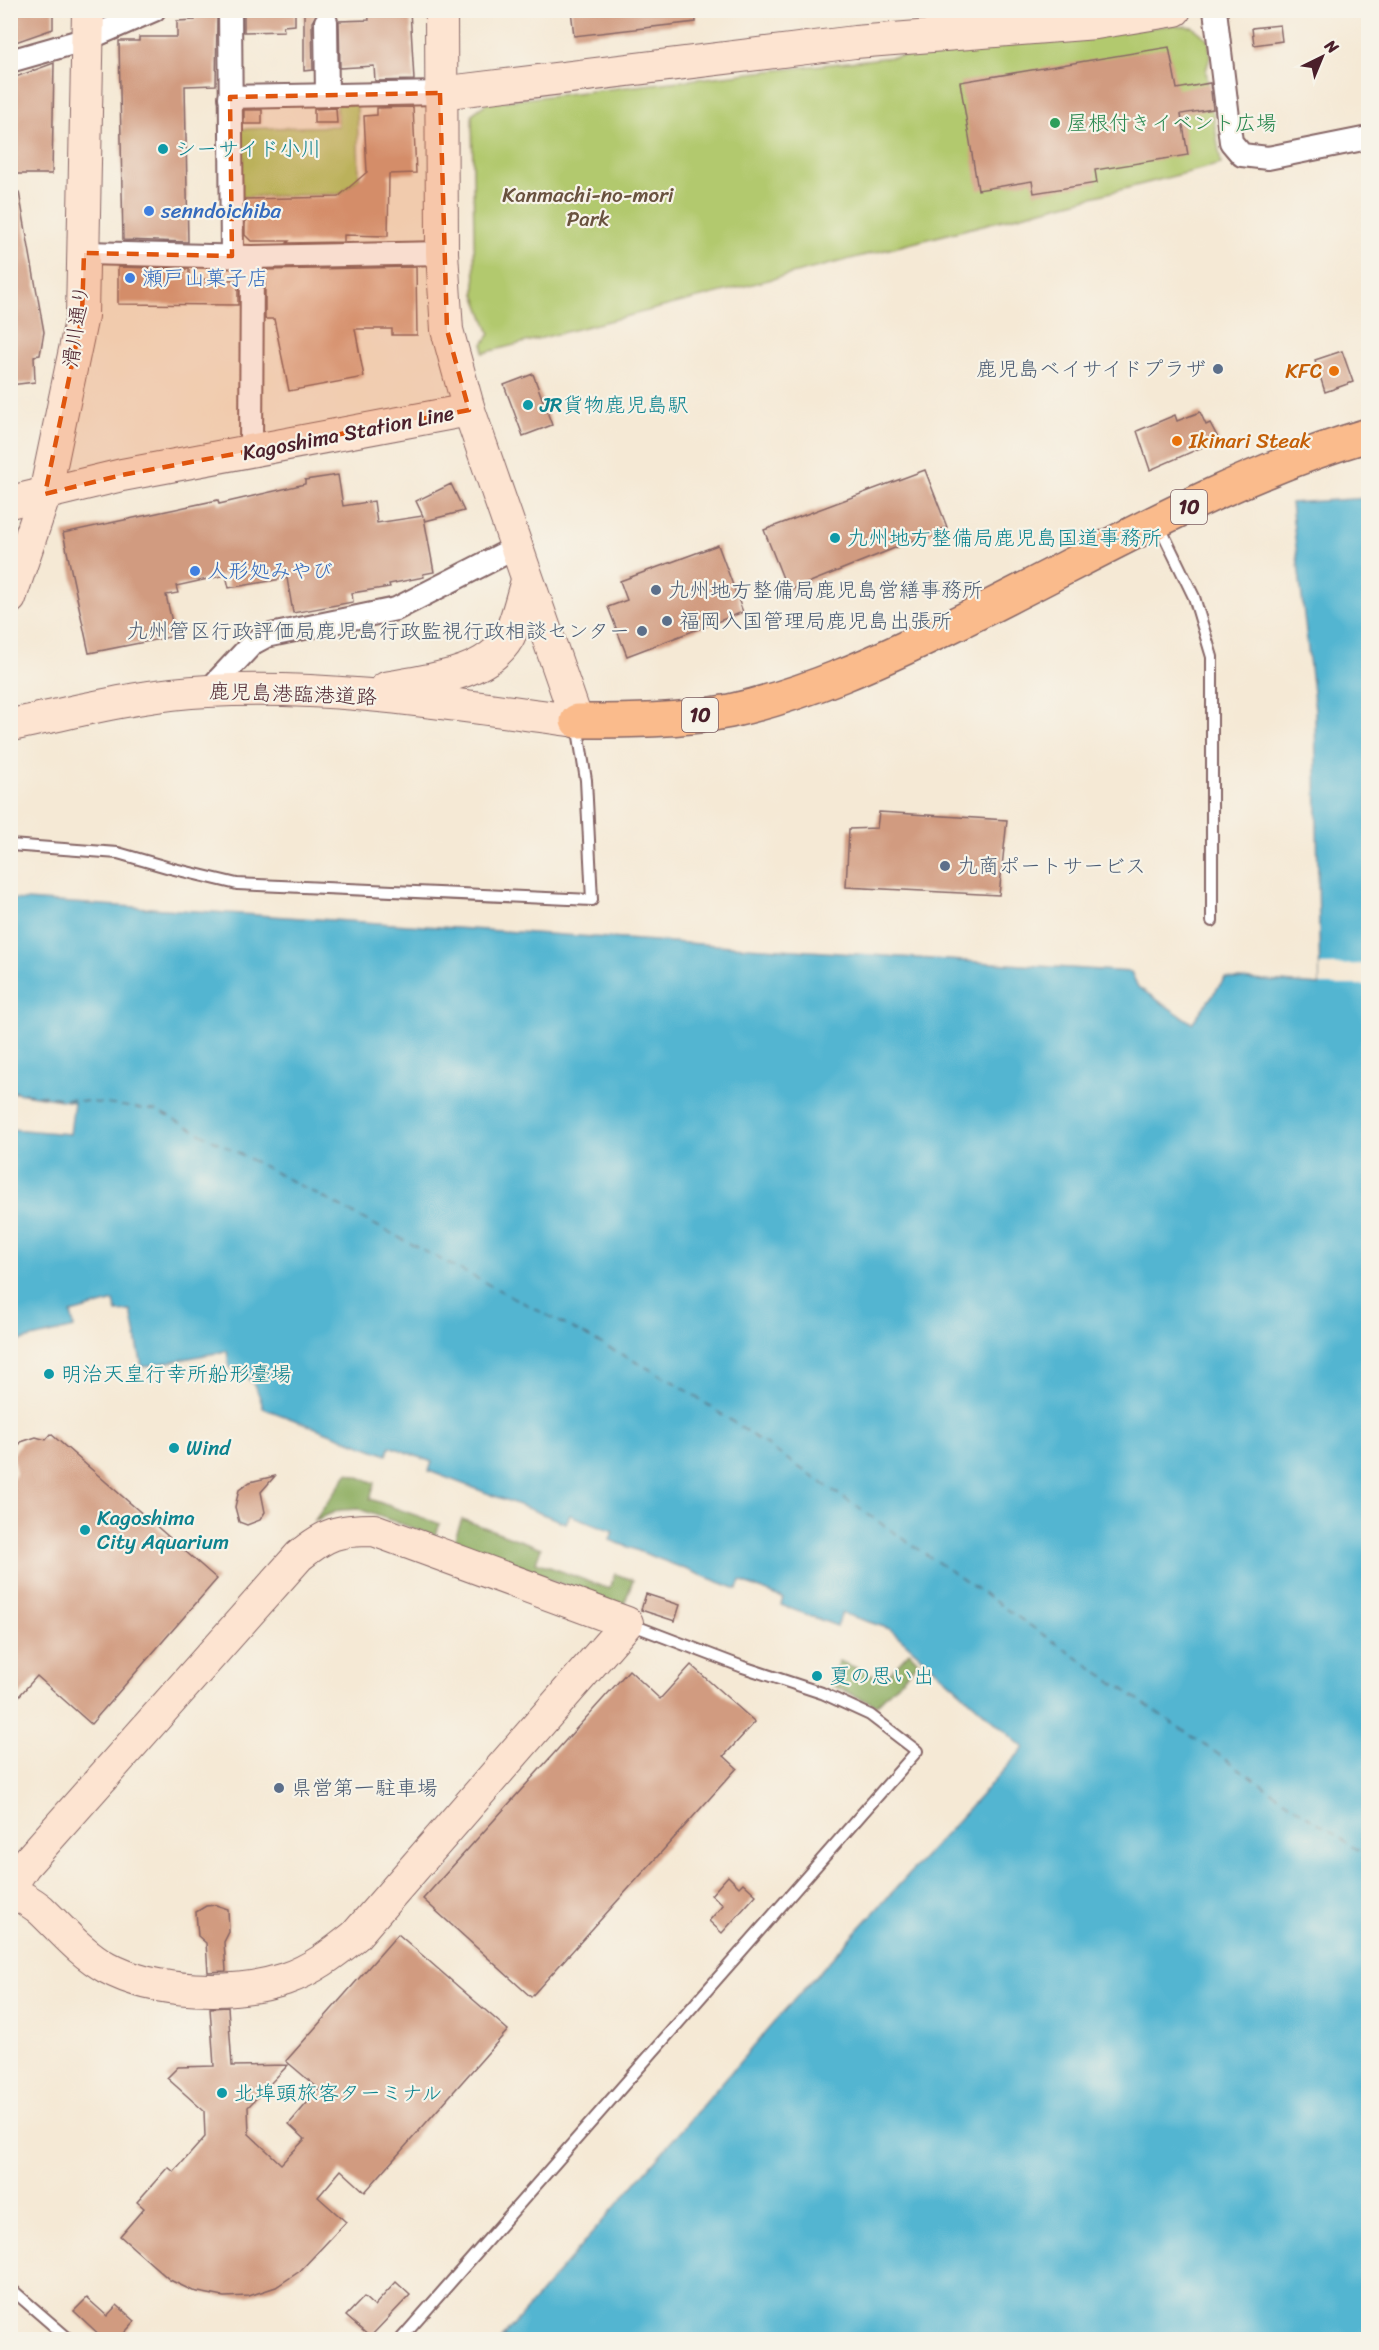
<svg xmlns="http://www.w3.org/2000/svg" width="1379" height="2350" viewBox="0 0 1379 2350" font-family="Sriracha,'Klee One',sans-serif">
<style>
.green{fill:#b2c96e;stroke:#7e744c;stroke-width:1.5}
.forest{fill:#8dad61;stroke:#6c6646;stroke-width:1.5}
.water{fill:#53b5d1;stroke:#4e6a7e;stroke-width:1.5}
.pier{fill:#f5e9d5}
.lines{fill:none;stroke-linecap:round;stroke-linejoin:round}
.ferry{stroke:#4d5465;stroke-width:1.5;stroke-dasharray:8 6;stroke-linecap:butt}
.building{fill:#d19b80}
.lane-casing{stroke:#866666;stroke-width:14}
.street-casing{stroke:#866666;stroke-width:26}
.secondary-casing{stroke:#866666;stroke-width:34}
.highway-casing{stroke:#866666;stroke-width:36}
.lane{stroke:#fff;stroke-width:10}
.street{stroke:#fff;stroke-width:22}
.secondary{stroke:#fde4d1;stroke-width:32}
.highway{stroke:#fabb8c;stroke-width:33}
.marked{fill:#e0560e;fill-opacity:0.2;stroke:#e0560e;stroke-width:4.5;stroke-dasharray:12 8;stroke-linejoin:round}
.leisure-dot{fill:#2e9e5b;stroke:#f7f3e8;stroke-width:2}
.culture-dot{fill:#0f9aa8;stroke:#f7f3e8;stroke-width:2}
.shop-dot{fill:#3f7fe0;stroke:#f7f3e8;stroke-width:2}
.service-dot{fill:#5c6f8a;stroke:#f7f3e8;stroke-width:2}
.food-dot{fill:#e8710a;stroke:#f7f3e8;stroke-width:2}
.labels{text-anchor:middle;dominant-baseline:central;stroke-width:4.5;stroke-linejoin:round;paint-order:stroke}
.shield{fill:#f7f3e8;stroke:#7e5f64;stroke-width:1.5}
.shield-label{font-size:20px;font-weight:bold;fill:#4a1f2b}
.leisure-label{font-size:21px;fill:#27864d;stroke:#f7f3e8;text-anchor:start}
.culture-label{font-size:21px;fill:#0d838f;stroke:#f7f3e8;text-anchor:start}
.park-label{font-size:21px;fill:#69523f;stroke:#f7f3e8}
.shop-label{font-size:21px;fill:#366cbe;stroke:#f7f3e8;text-anchor:start}
.street-label{font-size:21px;fill:#4a1f2b;stroke:#f7f3e8}
.service-label{font-size:21px;fill:#4e5e75;stroke:#f7f3e8;text-anchor:start}
.food-label{font-size:21px;fill:#c56008;stroke:#f7f3e8;text-anchor:end}
</style>
<rect width="100%" height="100%" fill="#f7f3e8"/>
<filter id="ink" filterUnits="userSpaceOnUse"><feTurbulence type="fractalNoise" baseFrequency=".0167" numOctaves="2"/><feDisplacementMap in="SourceGraphic" scale="12" xChannelSelector="R" yChannelSelector="G"/><feConvolveMatrix kernelMatrix="1 2 1 2 8 2 1 2 1" color-interpolation-filters="sRGB"/></filter>
<filter id="wash" filterUnits="userSpaceOnUse"><feTurbulence type="fractalNoise" baseFrequency=".008" numOctaves="4" result="noise"/><feDisplacementMap in="SourceGraphic" scale="24" xChannelSelector="R" yChannelSelector="G"/><feGaussianBlur stdDeviation="1.35" result="paint"/><feColorMatrix in="noise" values="0 0 0 0 0 0 0 0 0 0 0 0 0 0 0 0 0 1.4 0 .05"/><feComposite in="paint" operator="in"/></filter>
<g filter="url(#wash)">
<rect width="100%" height="100%" fill="#f5e9d5"/>
<g class="green">
<path d="M1174,25L1193,27L1209,40L1210,56L1206,71L1221,164L483,353V344L490,334L475,294L472,114L487,103Z"/>
<path d="M357,103L359,178L340,194L241,197L239,129L338,126L337,104Z"/>
</g>
<g class="forest">
<path d="M348,1473L375,1483L370,1499L440,1524L435,1536L359,1509L340,1510L315,1520Z"/>
<path d="M462,1519L541,1548L536,1562L609,1589L615,1574L633,1580L623,1607L453,1544Z"/>
<path d="M909,1652L919,1662L876,1705L829,1684L839,1661L884,1679Z"/>
</g>
<path class="water" d="M1368,498V2339H501L782,2013L1024,1748L890,1629L842,1613L837,1626L781,1605L783,1598L740,1581L737,1589L610,1540L613,1531L570,1515L566,1523L429,1471L432,1462L390,1446L387,1455L263,1408C258,1387 250,1375 229,1367L227,1351L142,1367L131,1311L117,1312L114,1301L71,1313L74,1328L11,1343V1129L70,1134L74,1102L11,1092V899L1131,972L1138,987L1192,1023L1225,978L1320,985L1315,710L1291,503Z"/>
<path class="pier" d="M1368,964V985H1320V965Z"/>
<g class="lines">
<path class="ferry" d="M10,1091L158,1111L676,1383L1368,1857"/>
</g>
<g id="blocks">
<g class="building">
<path d="M10,10H53V29L10,44Z"/>
<path d="M244,10H295V25L283,26L284,31L244,32Z"/>
<path d="M304,10H319L312,22L313,70L304,71Z"/>
<path d="M368,10H410L414,80L375,81L374,66L340,68L339,21L369,20Z"/>
<path d="M571,10H695L696,22L574,36Z"/>
<path d="M195,16H217L216,85L185,86L188,242L123,240L119,41H139V37H177V21L195,20Z"/>
<path d="M1280,25L1282,41L1254,45L1252,28Z"/>
<path d="M1169,47L1177,89L1210,83L1213,109L1181,114L1188,155L1095,170L1097,183L1034,193L1032,181L978,190L960,82Z"/>
<path d="M54,63L52,174H10V79Z"/>
<path d="M413,107L416,173L389,174L388,236L344,235V242L287,243L289,241H251L245,235V199L338,197L367,172L364,116L377,115V108Z"/>
<path d="M336,108L337,123H314V109Z"/>
<rect x="244" y="110" width="18" height="14"/>
<path d="M19,192L44,332L40,355L34,356L35,382L10,385V193Z"/>
<path d="M118,267L189,269V279L238,280V305L118,304Z"/>
<path d="M416,267L417,335H392V329H355L364,377L289,391L274,319H265V270Z"/>
<path d="M1342,351L1353,382L1325,392L1315,360Z"/>
<path d="M533,374L552,425L523,436L504,385Z"/>
<path d="M1200,412L1206,425L1210,423L1219,440L1150,470L1137,431L1175,415L1177,421Z"/>
<path d="M925,470L947,527L788,591L764,530Z"/>
<path d="M338,475L343,506L374,501L377,523L423,516L416,501L451,484L464,511L425,521L424,518L434,572L423,574L424,577L389,584L390,587L352,593L353,602L293,613L287,578L229,588L226,575L176,586L178,593L166,595L175,636L89,653L63,533L218,500L219,504L305,484V480Z"/>
<path d="M718,545L743,612L627,656L608,607L627,600L620,581Z"/>
<path d="M879,812L1007,820L999,895L846,887L849,829L877,828Z"/>
<path d="M51,1434L217,1579L91,1724L37,1676L10,1706V1480L16,1474L13,1455L21,1442L36,1437L46,1440Z"/>
<path d="M275,1476L261,1492L265,1512L260,1520L247,1525L239,1522L235,1507L239,1490L250,1482Z"/>
<path d="M646,1594L680,1605L675,1621L641,1610Z"/>
<path d="M691,1665L755,1722L724,1756L737,1768L531,1997L423,1899L629,1670L660,1699Z"/>
<path d="M728,1876L739,1887L743,1883L756,1895L722,1933L709,1921L723,1905L711,1895Z"/>
<path d="M216,1905L228,1909L229,1932L224,1942L226,1971L208,1972L206,1943L198,1936L196,1912L206,1906Z"/>
<path d="M398,1934L508,2030L365,2192L341,2170L318,2197L346,2222L300,2271L276,2287L249,2296L224,2297L193,2291L170,2280L120,2236L144,2208L137,2202L168,2167L174,2172L205,2137L204,2111L167,2078L178,2067L214,2066L210,2008L228,2007L232,2066L288,2065L248,2107L249,2134L281,2164L305,2139L289,2124L319,2089L286,2061Z"/>
<path d="M396,2282L410,2295L370,2337L346,2316L364,2297L374,2306Z"/>
<path d="M87,2298L107,2316L117,2305L135,2321L118,2340H105L74,2311Z"/>
</g>
</g>
</g>
<g filter="url(#ink)">
<use href="#blocks" fill-opacity="0" stroke="#866666" stroke-width="1.5"/>
<g class="lines">
<defs>
<g id="lane">
<path d="M1159,525L1194,597L1212,657V921"/>
<path d="M10,845L118,853L170,868L237,884L592,900L586,780L577,724"/>
<path d="M10,2288L70,2340"/>
<path d="M400,2340L917,1751L870,1715L822,1693L743,1667L630,1624"/>
</g>
<g id="street">
<path d="M230,10L232,256"/>
<path d="M1215,10L1231,142L1242,155L1268,158L1368,138"/>
<path d="M326,22L327,95"/>
<path d="M10,61L87,39L154,10"/>
<path d="M230,97L440,93"/>
<path d="M84,253L252,257L442,253"/>
<path d="M251,451L252,257"/>
<path d="M208,691L253,643L266,636L396,609L517,547"/>
</g>
<g id="secondary">
<path d="M440,93L855,42L1096,23L1175,10"/>
<path d="M10,502L122,475L469,410"/>
<path d="M10,598L45,494L82,316L88,10"/>
<path d="M386,688C425,680 486,676 508,638C517,621 521,599 527,581"/>
<path d="M10,725C76,712 141,694 208,691C332,684 455,705 577,721L469,410L447,330L442,253L441,10"/>
<path d="M10,1887L24,1866L299,1556C327,1533 338,1530 374,1530L627,1623L355,1936C334,1953 312,1970 285,1979C234,1996 155,1994 106,1967C81,1953 62,1930 41,1910C32,1902 21,1897 10,1890"/>
</g>
<path id="highway" d="M577,721C628,721 680,721 730,711C807,694 879,661 949,627C1087,560 1221,478 1368,435"/>
</defs>
<use href="#lane" class="lane-casing"/>
<use href="#street" class="street-casing"/>
<use href="#secondary" class="secondary-casing"/>
<use href="#highway" class="highway-casing"/>
<use href="#lane" class="lane"/>
<use href="#street" class="street"/>
<use href="#secondary" class="secondary"/>
<use href="#highway" class="highway"/>
</g>
</g>
<path class="marked" d="M440,93L447,330L469,410L122,475L45,494L82,316L84,253L232,256L230,97Z"/>
<circle class="leisure-dot" cx="1055" cy="123" r="6"/>
<g class="culture-dot">
<circle cx="163" cy="149" r="6"/>
<circle cx="528" cy="405" r="6"/>
<circle cx="835" cy="538" r="6"/>
<circle cx="49" cy="1374" r="6"/>
<circle cx="174" cy="1448" r="6"/>
<circle cx="85" cy="1530" r="6"/>
<circle cx="817" cy="1676" r="6"/>
<circle cx="222" cy="2093" r="6"/>
</g>
<g class="shop-dot">
<circle cx="149" cy="211" r="6"/>
<circle cx="130" cy="278" r="6"/>
<circle cx="195" cy="571" r="6"/>
</g>
<g class="service-dot">
<circle cx="1218" cy="369" r="6"/>
<circle cx="656" cy="590" r="6"/>
<circle cx="667" cy="621" r="6"/>
<circle cx="642" cy="631" r="6"/>
<circle cx="945" cy="866" r="6"/>
<circle cx="279" cy="1788" r="6"/>
</g>
<g class="food-dot">
<circle cx="1334" cy="371" r="6"/>
<circle cx="1177" cy="441" r="6"/>
</g>
<g class="labels">
<g class="shield">
<rect x="1171" y="490" width="36" height="34" rx="4.5"/>
<rect x="682" y="698" width="36" height="34" rx="4.5"/>
</g>
<g class="shield-label">
<text x="1189" y="507">10</text>
<text x="700" y="715">10</text>
</g>
<g class="leisure-label">
<text x="1067" y="123">屋根付きイベント広場</text>
</g>
<g class="culture-label">
<text x="175" y="149">シーサイド小川</text>
<text x="540" y="405">JR貨物鹿児島駅</text>
<text x="847" y="538">九州地方整備局鹿児島国道事務所</text>
<text x="61" y="1374">明治天皇行幸所船形臺場</text>
<text x="186" y="1448">Wind</text>
<text x="97" y="1518">Kagoshima<tspan x="97" dy="24">City Aquarium</tspan></text>
<text x="829" y="1676">夏の思い出</text>
<text x="234" y="2093">北埠頭旅客ターミナル</text>
</g>
<g class="park-label">
<text x="588" y="195">Kanmachi-no-mori<tspan x="588" dy="24">Park</tspan></text>
</g>
<g class="shop-label">
<text x="161" y="211">senndoichiba</text>
<text x="142" y="278">瀬戸山菓子店</text>
<text x="207" y="571">人形処みやび</text>
</g>
<g class="street-label">
<text transform="translate(76 326) rotate(-82)">滑川通り</text>
<text transform="translate(348 433) rotate(-11)">Kagoshima Station Line</text>
<text transform="translate(293 694) rotate(2)">鹿児島港臨港道路</text>
</g>
<g class="service-label">
<text x="1206" y="369" text-anchor="end">鹿児島ベイサイドプラザ</text>
<text x="668" y="590">九州地方整備局鹿児島営繕事務所</text>
<text x="679" y="621">福岡入国管理局鹿児島出張所</text>
<text x="630" y="631" text-anchor="end">九州管区行政評価局鹿児島行政監視行政相談センター</text>
<text x="957" y="866">九商ポートサービス</text>
<text x="291" y="1788">県営第一駐車場</text>
</g>
<g class="food-label">
<text x="1322" y="371">KFC</text>
<text x="1189" y="441" text-anchor="start">Ikinari Steak</text>
</g>
</g>
<rect width="1379" height="2350" fill="none" stroke="#f7f3e8" stroke-width="36"/>
<g transform="translate(1322 57) rotate(43)" stroke="#f7f3e8" stroke-width="4.5" paint-order="stroke">
<path d="M0-4.5L10 22L0 15L-10 22Z" fill="#4a1f2b"/>
<text y="-9" font-size="16" font-weight="bold" text-anchor="middle" fill="#4a1f2b">N</text>
</g>
</svg>
